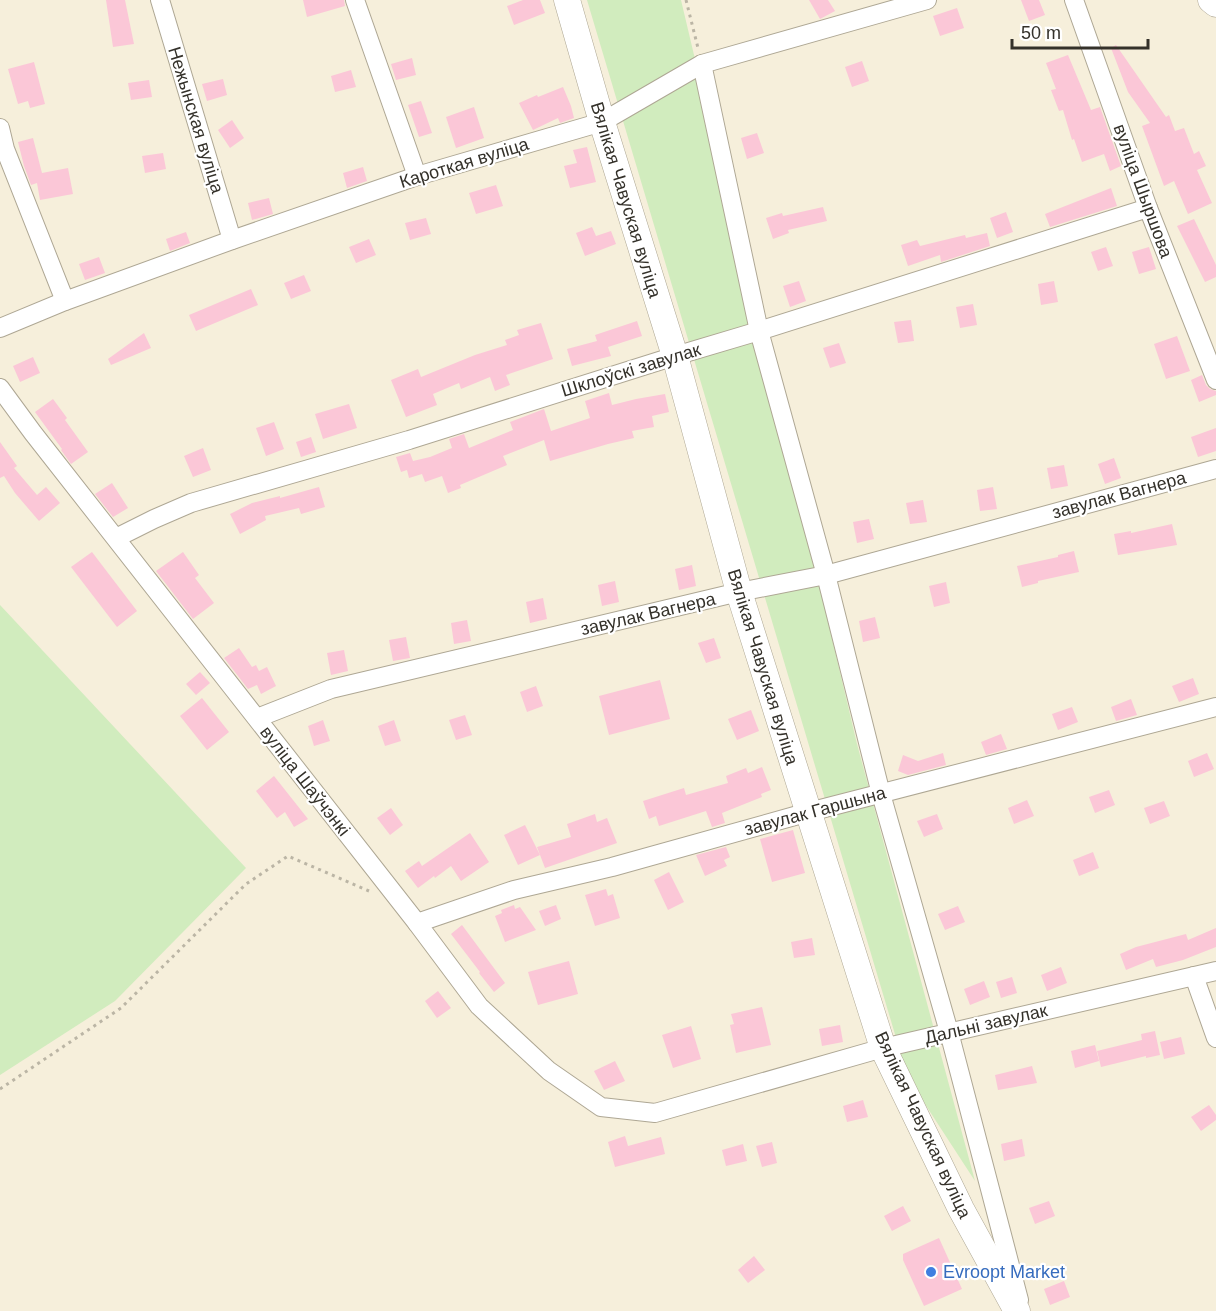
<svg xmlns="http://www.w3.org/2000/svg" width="1216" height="1311" viewBox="0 0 1216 1311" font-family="Arial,sans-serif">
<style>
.green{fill:#d1ecbe}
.building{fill:#fbc7d7}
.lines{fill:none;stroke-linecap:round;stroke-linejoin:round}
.street-casing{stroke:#aea794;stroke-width:20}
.secondary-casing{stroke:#aea794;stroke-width:27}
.path{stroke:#bbb5a5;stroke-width:3;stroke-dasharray:3 4.5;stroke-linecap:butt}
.street{stroke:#fff;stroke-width:18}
.secondary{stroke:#fff;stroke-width:26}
.shop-dot{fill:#3f7fe0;stroke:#fff;stroke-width:2}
.labels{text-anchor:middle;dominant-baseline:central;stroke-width:4.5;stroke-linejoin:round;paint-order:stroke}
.street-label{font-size:18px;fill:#34312a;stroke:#fff}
.shop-label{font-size:18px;fill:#366cbe;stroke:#fff;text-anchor:start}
</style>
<rect width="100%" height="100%" fill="#f6efdb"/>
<g class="green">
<path d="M587,0H681L857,744L975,1181L908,1078Z"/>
<path d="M0,605L246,868L115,1001L0,1075Z"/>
</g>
<g class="building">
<path d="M106,0H125L134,44L113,47Z"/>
<path d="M303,0H344L345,6L307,17Z"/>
<path d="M523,0H540L545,13L514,25L507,6Z"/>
<path d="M809,0H828L835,11L820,19Z"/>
<path d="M1021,0H1039L1045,15L1029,21Z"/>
<path d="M957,8L964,28L940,36L933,16Z"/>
<path d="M1116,45L1166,117L1169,115L1175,131L1184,128L1194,154L1199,151L1206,166L1197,170L1212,203L1188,214L1174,181L1164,186L1142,126L1150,123L1128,92L1111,48Z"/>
<path d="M1068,55L1091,110L1100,107L1121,166L1110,171L1104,154L1082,162L1074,139L1072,140L1063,110L1059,111L1051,90L1056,89L1046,63Z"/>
<path d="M412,58L416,75L396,80L391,64Z"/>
<path d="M862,61L869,81L852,87L845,67Z"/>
<path d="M34,62L45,104L30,108L28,101L18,104L8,69Z"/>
<path d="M351,70L356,87L335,92L331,76Z"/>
<path d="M223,79L227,95L207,101L202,84Z"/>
<path d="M149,80L152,97L131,100L128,83Z"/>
<path d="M563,87L571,106L574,118L560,123L558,118L533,130L519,103L537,95L538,97Z"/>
<path d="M421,101L432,133L419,137L408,105Z"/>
<path d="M474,107L484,138L456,148L446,117Z"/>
<path d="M232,120L244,138L230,148L218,130Z"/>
<path d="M757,133L764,153L747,159L741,138Z"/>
<path d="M33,138L42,173L68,168L73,194L40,200L37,183L31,185L24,166L18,142Z"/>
<path d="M587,147L596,182L570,188L564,166L577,163L573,150Z"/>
<path d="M163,153L166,169L145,173L142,156Z"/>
<path d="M363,167L367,181L347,188L343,173Z"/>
<path d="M496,185L503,206L476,214L469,193Z"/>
<path d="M1111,188L1117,206L1050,227L1045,214Z"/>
<path d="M269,198L273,214L252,220L248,203Z"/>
<path d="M823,207L827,221L788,230L789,233L773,239L766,218L782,213L783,216Z"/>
<path d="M1006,212L1013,232L997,238L990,218Z"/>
<path d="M426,218L431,234L410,240L405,223Z"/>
<path d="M1194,219L1216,265V277L1205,282L1177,226Z"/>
<path d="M592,227L596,236L611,231L616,244L585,256L576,233Z"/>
<path d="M186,232L190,243L170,251L166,239Z"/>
<path d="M987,233L990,246L941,262L940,255L908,266L901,245L917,240L920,246L965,235L966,238Z"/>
<path d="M369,239L376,255L356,263L349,247Z"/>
<path d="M1106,247L1113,266L1098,271L1091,252Z"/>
<path d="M1149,247L1156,269L1139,274L1132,252Z"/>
<path d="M99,257L105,273L85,280L79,264Z"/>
<path d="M304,275L311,291L291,299L284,283Z"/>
<path d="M799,281L806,301L790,307L783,286Z"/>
<path d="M1054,281L1058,302L1041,305L1038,284Z"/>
<path d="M251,289L258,305L196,331L189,315Z"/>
<path d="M973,304L977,325L960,328L956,307Z"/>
<path d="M911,320L914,341L898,343L894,322Z"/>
<path d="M637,321L642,336L608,347L611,356L572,366L567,349L597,341L595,335Z"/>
<path d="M541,323L553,359L506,375L510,385L495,391L490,377L461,389L459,383L433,394L437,405L406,417L391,380L418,369L421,377L475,355L507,345L505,340L519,335L517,330Z"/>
<path d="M144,333L151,348L111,365L108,359Z"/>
<path d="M1177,336L1190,371L1166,379L1154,344Z"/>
<path d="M839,343L846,363L830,368L823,348Z"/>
<path d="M33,357L40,373L20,382L13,366Z"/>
<path d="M1202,375L1206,385L1210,389L1216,391V395L1199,402L1191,380Z"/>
<path d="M609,393L612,405L636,399L665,394L669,412L652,416L654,427L632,431L634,438L608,444L550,461L544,440L503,456L507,465L460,485L461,488L448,493L442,476L425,482L422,474L409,478L407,470L401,472L396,457L410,453L413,461L430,457L452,448L449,439L464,434L469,448L513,430L510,422L544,409L551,431L590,418L585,401Z"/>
<path d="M53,399L67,418L65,420L88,452L71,464L61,450L62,449L35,412Z"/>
<path d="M349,404L357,428L323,439L315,414Z"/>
<path d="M274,422L284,449L266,456L256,428Z"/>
<path d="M1216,428V451L1198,457L1191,437Z"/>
<path d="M311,437L316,452L301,457L296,442Z"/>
<path d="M0,442L17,466L14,468L37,495L46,487L60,503L39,521L15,493L4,476L0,478Z"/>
<path d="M203,448L211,470L193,477L184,456Z"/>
<path d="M1114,458L1121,478L1105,484L1098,464Z"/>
<path d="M1064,465L1068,486L1051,489L1047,468Z"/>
<path d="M112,483L128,508L113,517L95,494Z"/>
<path d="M319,487L325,507L301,514L299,508L265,516L266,520L240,534L230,514L252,503L280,496V498Z"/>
<path d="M993,487L997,509L980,511L977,490Z"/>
<path d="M923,500L927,522L910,524L906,503Z"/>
<path d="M869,519L874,539L857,543L853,522Z"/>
<path d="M1172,524L1177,545L1118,555L1114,534L1131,531V533Z"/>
<path d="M1074,551L1079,572L1038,581V583L1022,587L1017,566L1058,557V555Z"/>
<path d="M92,552L137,611L117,627L71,567Z"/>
<path d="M183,552L199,575L195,578L214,603L193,619L156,571Z"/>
<path d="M692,565L696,586L679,590L675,569Z"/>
<path d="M615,581L619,602L602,606L598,585Z"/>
<path d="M946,582L950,603L934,607L929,586Z"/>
<path d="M543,598L547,619L530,623L526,602Z"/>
<path d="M875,617L880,638L863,642L859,621Z"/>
<path d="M467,620L471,641L454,644L451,623Z"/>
<path d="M406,637L410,658L393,661L389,640Z"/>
<path d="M714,638L721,658L706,663L698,643Z"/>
<path d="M239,648L252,667L256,665L259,671L267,667L276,686L261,694L257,685L248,689L224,658Z"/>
<path d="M344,650L348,671L331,675L327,653Z"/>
<path d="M200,672L210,683L196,695L186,684Z"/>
<path d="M1193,678L1199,694L1179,702L1172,686Z"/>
<path d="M660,680L670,719L609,735L599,696Z"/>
<path d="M536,686L543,706L527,712L520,692Z"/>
<path d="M202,698L229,732L207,750L180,716Z"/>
<path d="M1131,699L1137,715L1116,721L1111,707Z"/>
<path d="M1072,707L1078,722L1058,730L1052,714Z"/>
<path d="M751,710L759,731L737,740L728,719Z"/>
<path d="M465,715L472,735L456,740L449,720Z"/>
<path d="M323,720L330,741L314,746L308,726Z"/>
<path d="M394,720L401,741L385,746L378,726Z"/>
<path d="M1001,734L1007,749L986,755L981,742Z"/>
<path d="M943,753L946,765L908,775L898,771L903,755L918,761Z"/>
<path d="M1207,753L1214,769L1194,777L1188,761Z"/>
<path d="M762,767L771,790L761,794L762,797L722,813L725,823L712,827L706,811L659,826L656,816L649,819L643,801L684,788L686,795L728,783L726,776L746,768L748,773Z"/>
<path d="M274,776L308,819L294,827L285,812L277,818L256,791Z"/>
<path d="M1109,790L1115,805L1095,813L1089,797Z"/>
<path d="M1027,800L1034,816L1014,824L1008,808Z"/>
<path d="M1164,801L1170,816L1150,824L1144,808Z"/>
<path d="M391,808L403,825L390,835L377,818Z"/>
<path d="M595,814L597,822L607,818L617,843L545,868L537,847L571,837L567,824Z"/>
<path d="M937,814L943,829L924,837L917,821Z"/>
<path d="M525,825L540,855L518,865L504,835Z"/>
<path d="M793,830L805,873L772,882L760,839Z"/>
<path d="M470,833L489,862L461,881L451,866L435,878L434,876L418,888L405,871L419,861L422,866Z"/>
<path d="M726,847L730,857L724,860L727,866L705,876L696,855Z"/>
<path d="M1093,852L1099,868L1079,876L1073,860Z"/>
<path d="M669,872L684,902L668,910L654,880Z"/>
<path d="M606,889L608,896L613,894L620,918L595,926L585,895Z"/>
<path d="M514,905L515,909L520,907L536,930L505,942L495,916L502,913L501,910Z"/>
<path d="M556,905L561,919L545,926L539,911Z"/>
<path d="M958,906L965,922L945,930L938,914Z"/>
<path d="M462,925L505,983L494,992L479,973L480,972L451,934Z"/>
<path d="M1216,928V947L1183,960L1156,967L1153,959L1126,970L1120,954L1136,947L1186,934L1188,940Z"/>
<path d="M812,938L815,955L794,958L791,942Z"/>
<path d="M569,961L578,994L538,1005L528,972Z"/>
<path d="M1061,967L1067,983L1047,991L1041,975Z"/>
<path d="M1012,977L1017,993L1001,998L996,982Z"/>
<path d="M984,981L990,997L970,1005L964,989Z"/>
<path d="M438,991L451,1008L437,1018L425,1001Z"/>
<path d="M762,1007L771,1045L736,1053L730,1025L734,1024L731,1014Z"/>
<path d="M840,1025L843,1042L822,1046L819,1029Z"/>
<path d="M691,1026L701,1059L673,1068L662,1035Z"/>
<path d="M1155,1031L1160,1055L1146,1058V1056L1101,1067L1097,1051L1142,1040L1141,1034Z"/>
<path d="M1181,1037L1185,1054L1164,1059L1160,1042Z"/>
<path d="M1095,1045L1099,1061L1075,1068L1071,1051Z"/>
<path d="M615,1061L625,1081L604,1090L594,1071Z"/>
<path d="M1032,1066L1037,1083L998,1090L995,1075Z"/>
<path d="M863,1100L868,1117L847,1122L843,1106Z"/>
<path d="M1209,1105L1216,1115V1120L1201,1131L1191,1117Z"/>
<path d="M625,1136L628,1146L661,1137L665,1154L615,1167L608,1142Z"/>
<path d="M1022,1139L1025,1156L1004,1161L1001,1144Z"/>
<path d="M772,1142L777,1163L762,1167L756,1146Z"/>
<path d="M743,1144L747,1161L726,1166L722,1150Z"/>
<path d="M1049,1201L1055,1216L1035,1224L1029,1208Z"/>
<path d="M903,1206L911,1221L892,1231L884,1216Z"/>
<path d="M939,1238L962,1289L924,1306L903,1260V1254Z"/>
<path d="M754,1256L765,1270L748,1283L738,1270Z"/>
<path d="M1064,1281L1070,1297L1050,1305L1044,1289Z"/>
</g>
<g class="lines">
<defs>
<g id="street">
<path d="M160,0L232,240"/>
<path d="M355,0L417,176"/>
<path d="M1074,0L1148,208L1216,380"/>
<path d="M702,64L759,331L826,575L881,794L949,1032L1019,1300"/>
<path d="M0,128L5,149L65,301"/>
<path d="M0,328L65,301L232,240L417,176L602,122L702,64L927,0"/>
<path d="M0,388L33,433L417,923L479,1006L549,1071L601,1107L655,1113L883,1048L1216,971"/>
<path d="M116,538L154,519L191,503L409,440L675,356L759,331L1148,208"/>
<path d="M257,718L331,689L739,592L826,575L1216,469"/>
<path d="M417,923L514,890L612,867L809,812L1216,707"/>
<path d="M1194,976L1216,1038"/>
</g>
<g id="secondary">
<path d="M567,0L602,122L675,356L739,592L883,1048L961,1209L1017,1311"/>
<path d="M1211,0L1216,4"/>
</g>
</defs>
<use href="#street" class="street-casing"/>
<use href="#secondary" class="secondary-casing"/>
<g class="path">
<path d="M686,0L698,48"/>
<path d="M0,1089L121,1008L246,884L288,856L369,891"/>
</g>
<use href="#street" class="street"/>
<use href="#secondary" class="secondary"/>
</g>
<circle class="shop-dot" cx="931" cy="1272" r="6"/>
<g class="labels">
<g class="street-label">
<text transform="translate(196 120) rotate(73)">Нежынская вуліца</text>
<text transform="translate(464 163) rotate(-17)">Кароткая вуліца</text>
<text transform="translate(1143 191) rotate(70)">вуліца Шыршова</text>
<text transform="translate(626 200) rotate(73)">Вялікая Чавуская вуліца</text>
<text transform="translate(631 370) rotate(-17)">Шклоўскі завулак</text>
<text transform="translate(1119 495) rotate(-15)">завулак Вагнера</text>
<text transform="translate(648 614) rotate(-13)">завулак Вагнера</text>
<text transform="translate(763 667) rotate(73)">Вялікая Чавуская вуліца</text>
<text transform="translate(305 781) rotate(52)">вуліца Шаўчэнкі</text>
<text transform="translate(815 811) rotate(-15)">завулак Гаршына</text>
<text transform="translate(986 1024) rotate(-13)">Дальні завулак</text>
<text transform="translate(923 1125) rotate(65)">Вялікая Чавуская вуліца</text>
</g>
<g class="shop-label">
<text x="943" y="1272">Evroopt Market</text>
</g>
</g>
<path d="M1012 39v9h136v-9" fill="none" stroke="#34312a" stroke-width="3"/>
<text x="1021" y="39" font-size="18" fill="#34312a" stroke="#ffffff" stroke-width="4.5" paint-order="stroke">50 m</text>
</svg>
